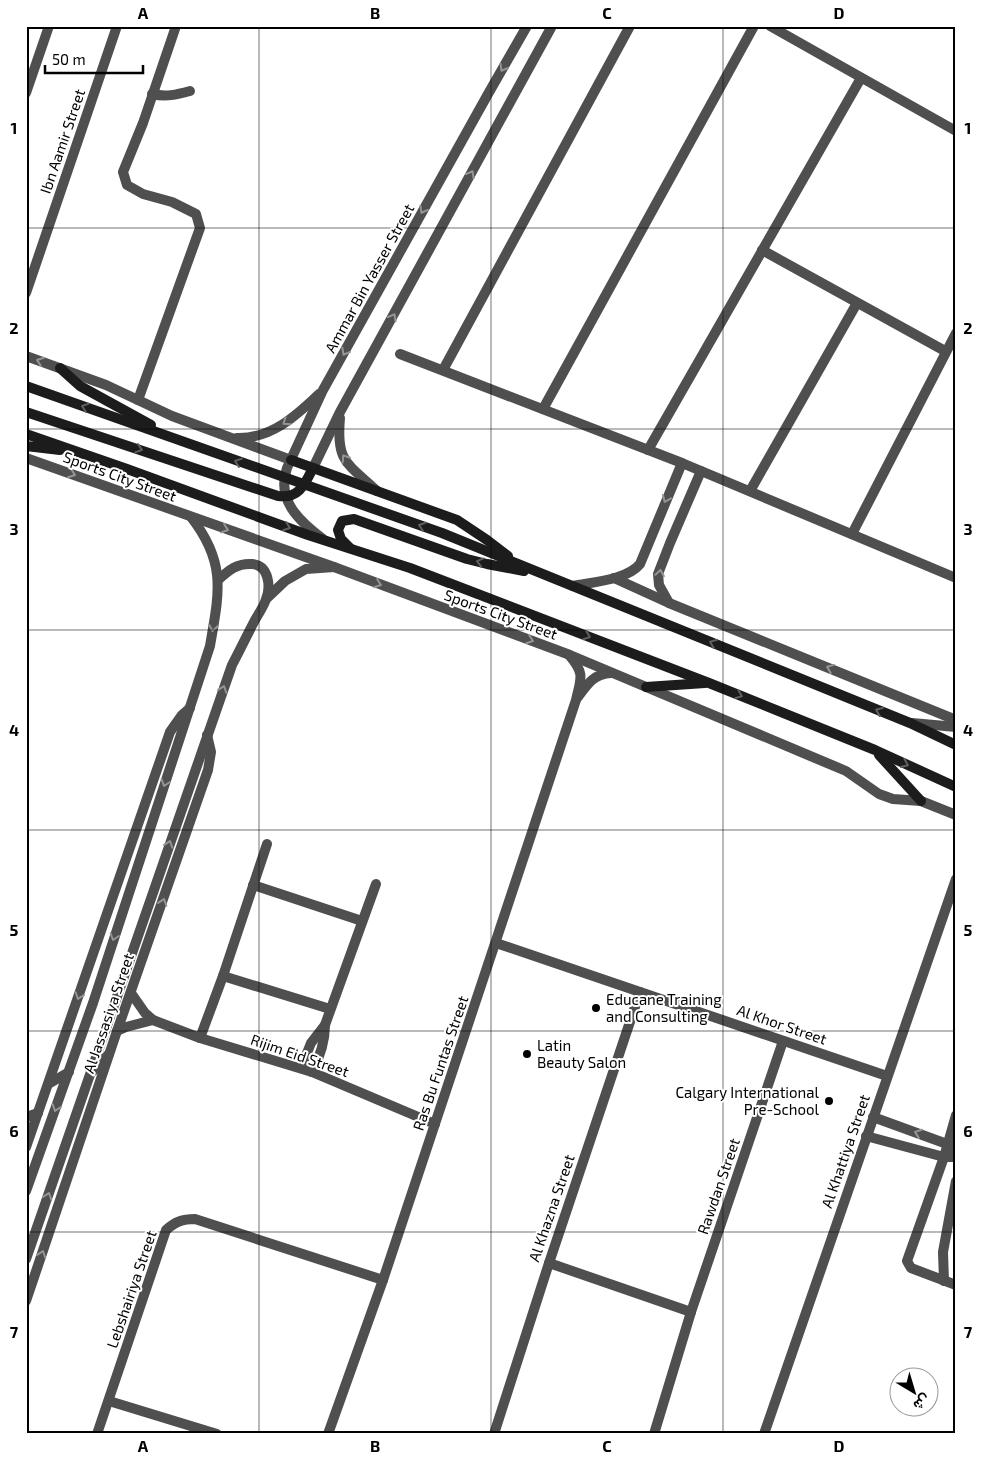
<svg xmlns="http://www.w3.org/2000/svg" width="982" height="1460" viewBox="0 0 982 1460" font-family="'Exo 2',Vazirmatn,sans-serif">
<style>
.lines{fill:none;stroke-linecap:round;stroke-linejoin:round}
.minor{stroke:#4f4f4f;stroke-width:10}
.tertiary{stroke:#4f4f4f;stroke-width:10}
.secondary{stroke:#1c1c1c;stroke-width:10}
.oneway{stroke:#959595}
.oneway2{stroke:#606060}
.grid{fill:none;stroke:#000;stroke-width:1;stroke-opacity:0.55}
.poi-dot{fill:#000;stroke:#fff;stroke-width:2}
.labels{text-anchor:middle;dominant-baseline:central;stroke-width:4;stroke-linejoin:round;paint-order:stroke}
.street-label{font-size:15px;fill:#000;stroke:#fff}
.poi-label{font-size:15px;fill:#000;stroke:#fff;text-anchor:start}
.neatline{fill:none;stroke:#000;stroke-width:2}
.grid-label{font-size:16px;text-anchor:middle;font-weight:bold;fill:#000}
</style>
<rect width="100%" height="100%" fill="#fff"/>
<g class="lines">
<g class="minor">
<path d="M770,26L956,131"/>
<path d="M26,93L49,26"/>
<path d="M152,94C166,97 176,95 190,91"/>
<path d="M762,250L945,351"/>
<path d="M400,354L682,463L956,578"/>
<path d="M443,370L630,26"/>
<path d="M138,400L200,228L196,214L172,202L143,194L127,185L123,172L143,123L176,26"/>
<path d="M543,409L754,26"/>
<path d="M648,450L861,78"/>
<path d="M26,458L334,567L570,655L846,771L879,794L893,799L921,801L956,815"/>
<path d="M750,491L857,303"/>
<path d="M852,534L956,333"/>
<path d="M614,578L669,603L956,720"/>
<path d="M573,586C593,582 627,580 640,564L682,463"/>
<path d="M669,603L659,585L658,574L670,543L701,471"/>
<path d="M578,697C588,683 594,674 611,673"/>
<path d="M912,723L956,727"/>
<path d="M253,885L362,921"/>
<path d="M496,943L887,1076"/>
<path d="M223,976L330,1009"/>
<path d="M131,993L145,1013L153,1020L200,1038L312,1072L435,1124"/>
<path d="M117,1031L126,1027L153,1020"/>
<path d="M200,1038L223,976L267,844"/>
<path d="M301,1068L311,1043L325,1025"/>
<path d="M312,1072C320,1057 325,1042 325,1025L376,884"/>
<path d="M956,1115L944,1157L907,1261L911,1268L956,1285"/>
<path d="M26,1117L38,1113"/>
<path d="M873,1117L947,1144L956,1151"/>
<path d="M866,1136L944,1157H956"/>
<path d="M26,1147L170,732L182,715L190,708"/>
<path d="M549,1263L691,1312"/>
<path d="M944,1281L943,1252L956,1181"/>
<path d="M26,1301L117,1031L208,770L211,752L207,735"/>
<path d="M109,1401L217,1434"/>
<path d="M97,1434L166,1230C175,1222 182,1219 195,1219L383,1280"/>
<path d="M328,1434L383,1280L576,700C581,678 585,674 570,656"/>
<path d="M494,1434L549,1263L640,992"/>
<path d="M654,1434L691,1312L783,1041"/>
<path d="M764,1434L956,879"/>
</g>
<g class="tertiary">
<path d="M26,293L117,26"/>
<path d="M26,356L106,385L172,416L291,460"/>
<path d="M340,418C336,462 347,463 377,491"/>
<path d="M237,438C271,439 296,416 319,394"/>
<path d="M313,468L340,412L552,26"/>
<path d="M323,539C299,521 276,500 287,468L323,390L488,94L527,26"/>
<path d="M267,598L285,581L306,569L334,567"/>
<path d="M93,1071L109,1054"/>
<path d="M50,1083L69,1072"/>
<path d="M26,1191L93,1003L210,646C219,593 227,563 191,517"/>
<path d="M26,1259L232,665C240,650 247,635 255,620C259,613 264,606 266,599C271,587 269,565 252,564C237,563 229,570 218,580"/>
</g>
<g class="secondary">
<path d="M60,368L80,386L151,425"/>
<path d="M26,386L442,533L910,723L956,745"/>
<path d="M26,412L278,496C299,499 305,484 313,468"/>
<path d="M26,434L127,469L308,535L410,568L709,683L875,750L956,787"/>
<path d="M26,446L60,450"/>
<path d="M291,460L457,520L487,540L508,556"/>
<path d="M350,548L341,539L338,530L342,521L354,519L467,559L487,564L524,571"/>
<path d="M646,687L705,683"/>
<path d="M879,755L921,801"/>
</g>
</g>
<defs><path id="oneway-chevron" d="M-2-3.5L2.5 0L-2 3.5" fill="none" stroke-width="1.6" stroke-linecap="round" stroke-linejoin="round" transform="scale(1.25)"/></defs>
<g class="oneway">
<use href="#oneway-chevron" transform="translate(503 68) rotate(120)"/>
<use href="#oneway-chevron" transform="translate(471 174) rotate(-61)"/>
<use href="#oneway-chevron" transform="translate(423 210) rotate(119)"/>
<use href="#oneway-chevron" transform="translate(393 317) rotate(-61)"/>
<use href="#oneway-chevron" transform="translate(345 352) rotate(119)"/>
<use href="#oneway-chevron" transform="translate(40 361) rotate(-160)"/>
<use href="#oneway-chevron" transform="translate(286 422) rotate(145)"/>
<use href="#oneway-chevron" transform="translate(345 458) rotate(-123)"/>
<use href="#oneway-chevron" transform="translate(72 474) rotate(20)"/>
<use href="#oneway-chevron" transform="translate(666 499) rotate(113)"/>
<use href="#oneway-chevron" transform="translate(225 529) rotate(19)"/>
<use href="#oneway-chevron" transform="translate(660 573) rotate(-81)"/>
<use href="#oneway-chevron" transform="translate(378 584) rotate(20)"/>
<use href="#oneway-chevron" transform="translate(213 628) rotate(100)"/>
<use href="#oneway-chevron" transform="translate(530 640) rotate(20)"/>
<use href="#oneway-chevron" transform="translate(830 668) rotate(-158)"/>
<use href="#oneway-chevron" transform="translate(223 689) rotate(-71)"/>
<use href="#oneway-chevron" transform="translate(165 783) rotate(108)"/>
<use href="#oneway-chevron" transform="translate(169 844) rotate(-71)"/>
<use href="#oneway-chevron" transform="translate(163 902) rotate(-71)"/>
<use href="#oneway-chevron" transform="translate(114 937) rotate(108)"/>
<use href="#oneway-chevron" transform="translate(79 996) rotate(109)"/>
<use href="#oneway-chevron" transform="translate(56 1108) rotate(109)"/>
<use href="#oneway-chevron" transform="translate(918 1133) rotate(-159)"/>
<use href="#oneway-chevron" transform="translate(48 1196) rotate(-71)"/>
<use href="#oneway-chevron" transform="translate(42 1254) rotate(-71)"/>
</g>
<g class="oneway2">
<use href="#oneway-chevron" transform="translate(85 407) rotate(-161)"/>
<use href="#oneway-chevron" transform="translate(139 449) rotate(19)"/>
<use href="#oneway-chevron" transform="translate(238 462) rotate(-161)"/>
<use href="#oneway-chevron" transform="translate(422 526) rotate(-161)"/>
<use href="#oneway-chevron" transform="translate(287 527) rotate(20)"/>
<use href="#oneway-chevron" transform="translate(480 562) rotate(-165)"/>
<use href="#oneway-chevron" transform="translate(587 636) rotate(21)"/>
<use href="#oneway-chevron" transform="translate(713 643) rotate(-158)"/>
<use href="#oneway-chevron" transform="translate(739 695) rotate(22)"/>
<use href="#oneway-chevron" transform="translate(879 711) rotate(-158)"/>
<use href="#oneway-chevron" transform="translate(905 764) rotate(24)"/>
</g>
<path class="grid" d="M259,26V1434M491,26V1434M723,26V1434M26,228H956M26,429H956M26,630H956M26,830H956M26,1031H956M26,1232H956"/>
<g class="poi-dot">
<circle cx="596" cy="1008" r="5"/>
<circle cx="527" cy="1054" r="5"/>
<circle cx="829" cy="1101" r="5"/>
</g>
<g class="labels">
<g class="street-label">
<text transform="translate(62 141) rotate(-71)">Ibn Aamir Street</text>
<text transform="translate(369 278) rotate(-61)">Ammar Bin Yasser Street</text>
<text transform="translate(120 476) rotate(20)">Sports City Street</text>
<text transform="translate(501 614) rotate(20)">Sports City Street</text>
<text transform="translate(108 1013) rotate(-71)">Al Jassasiya Street</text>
<text transform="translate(782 1024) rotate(19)">Al Khor Street</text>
<text transform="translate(300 1055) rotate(19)">Rijim Eid Street</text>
<text transform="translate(440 1063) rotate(-71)">Ras Bu Funtas Street</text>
<text transform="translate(845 1151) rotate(-71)">Al Khattiya Street</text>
<text transform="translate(718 1186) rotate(-71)">Rawdan Street</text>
<text transform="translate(551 1208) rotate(-71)">Al Khazna Street</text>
<text transform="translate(131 1289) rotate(-71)">Lebshairiya Street</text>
</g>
<g class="poi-label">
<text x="606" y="999">Educane Training<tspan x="606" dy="17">and Consulting</tspan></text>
<text x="537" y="1045">Latin<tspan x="537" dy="17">Beauty Salon</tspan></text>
<text x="819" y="1092" text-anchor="end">Calgary International<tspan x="819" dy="17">Pre-School</tspan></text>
</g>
</g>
<rect width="982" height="1460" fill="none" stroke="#ffffff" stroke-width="55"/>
<g transform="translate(914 1392) rotate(142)"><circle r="24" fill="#ffffff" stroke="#999999"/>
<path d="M0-4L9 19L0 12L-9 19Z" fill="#000000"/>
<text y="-8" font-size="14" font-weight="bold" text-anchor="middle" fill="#000000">ش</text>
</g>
<path d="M45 65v8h98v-8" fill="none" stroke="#000000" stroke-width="2.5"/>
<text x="52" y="65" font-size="15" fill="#000000" stroke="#ffffff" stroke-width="4" paint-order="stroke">50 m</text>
<rect x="28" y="28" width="926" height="1404" class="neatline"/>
<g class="grid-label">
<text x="143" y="19">A</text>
<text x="375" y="19">B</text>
<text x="607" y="19">C</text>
<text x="839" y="19">D</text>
<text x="14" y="134">1</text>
<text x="968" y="134">1</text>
<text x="14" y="334">2</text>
<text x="968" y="334">2</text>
<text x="14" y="535">3</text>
<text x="968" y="535">3</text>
<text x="14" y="736">4</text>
<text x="968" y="736">4</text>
<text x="14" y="936">5</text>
<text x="968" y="936">5</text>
<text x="14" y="1137">6</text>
<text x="968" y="1137">6</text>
<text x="14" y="1338">7</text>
<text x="968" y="1338">7</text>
<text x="143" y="1452">A</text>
<text x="375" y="1452">B</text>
<text x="607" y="1452">C</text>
<text x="839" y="1452">D</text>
</g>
</svg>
